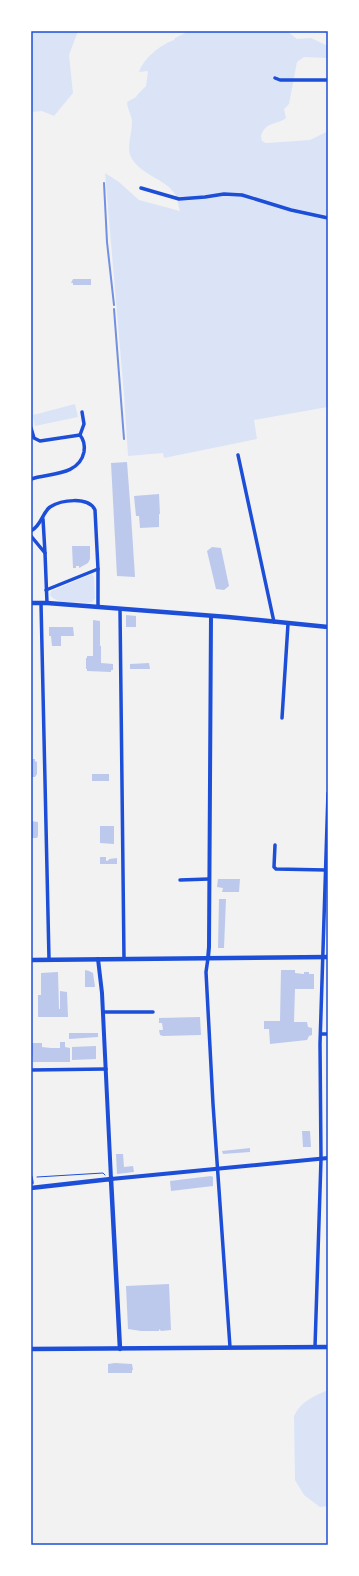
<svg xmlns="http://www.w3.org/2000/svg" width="359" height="1576" viewBox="0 0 359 1576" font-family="'Space Grotesk',sans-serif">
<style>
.green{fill:#dbe4f7}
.building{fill:#bdc9ec}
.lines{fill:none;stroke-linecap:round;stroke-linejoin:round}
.path{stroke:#1d4ed8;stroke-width:1}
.minor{stroke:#1d4ed8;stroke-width:3.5}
.tertiary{stroke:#1d4ed8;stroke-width:4}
.secondary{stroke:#1d4ed8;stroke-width:4.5}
.rail{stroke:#7290e2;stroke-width:2}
.neatline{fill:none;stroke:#1d4ed8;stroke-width:1.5}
</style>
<rect width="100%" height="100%" fill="#f2f2f2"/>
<g class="green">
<path d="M31,31H78L69,55L73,93L54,116L42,111L31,112Z"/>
<path d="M189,31H287L297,39L311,38L328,46V58L304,57L297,62L289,104L284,109L286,118C277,125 266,121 261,136L262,141L266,143L310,140L328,131V407L254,420L257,439L164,458L163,453L128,456L124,395L105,173L119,182L139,200L180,211C178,206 178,200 176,196C168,179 138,175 130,155C127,145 132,133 132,122C132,115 127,109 127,102L136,97L138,94L146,86L148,71L139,72C144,58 160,45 174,40L175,38Z"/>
<path d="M75,404L78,417L35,426L33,415Z"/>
<path d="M92,574L94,577L95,598L92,602L88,603C77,602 57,605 50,595L51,591Z"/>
<path d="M328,1390V1506L320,1507L304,1495L295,1480L294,1416C301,1401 314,1396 328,1390Z"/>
</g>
<g class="building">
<path d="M73,279H91V285H73V283H71Z"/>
<path d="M127,462L131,515L135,577L117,576L111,463Z"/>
<path d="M159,494L160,514H159V527L140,528L139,516H136L134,496Z"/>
<path d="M72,546H90V559L88,563L79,568V566H76V568H73Z"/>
<path d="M212,547L221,548L229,586L224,590L216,589L207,551Z"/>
<path d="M126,615L136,616V627H126Z"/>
<path d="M93,620L100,621V645H99L101,646V663L113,664V670H111V672L87,671V669H86V658H87V656H93Z"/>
<path d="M49,627H73L74,636H61V646H52L51,636H49Z"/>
<path d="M149,663L150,669H130V664Z"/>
<path d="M31,759H35V761L37,762V774L35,777H31Z"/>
<rect x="92" y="774" width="17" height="7"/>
<path d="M31,821L38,822V836L37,838H31Z"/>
<path d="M100,826H114V844L100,843Z"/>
<path d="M100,857H106V861L109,860V859L117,858V864H100Z"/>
<path d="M218,879H240L239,892H222L223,888L217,887Z"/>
<path d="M219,899H226L224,948H218Z"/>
<path d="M85,970L89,971L93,973L95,987H85Z"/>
<path d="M281,970H295V973L304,974V972H309V974H314V989H295L294,1022H307L308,1027L312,1028V1035L309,1036L307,1040L270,1044L269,1029H264V1021H280Z"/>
<path d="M58,972L59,1009H60V991L67,992L68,1017H38V995H41V973Z"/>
<path d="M200,1017L201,1035L163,1036L160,1035L159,1030H163L162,1023H159V1018Z"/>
<path d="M69,1033H98V1037L69,1039Z"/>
<path d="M60,1042H65V1047L70,1048V1062H33L31,1043H42V1047L51,1048H60Z"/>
<path d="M96,1046V1059L72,1060V1047Z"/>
<path d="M302,1131H310L311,1147H303Z"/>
<path d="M250,1148V1152L223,1154L222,1151Z"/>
<path d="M116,1154H123L124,1167L133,1166L134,1172L117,1174Z"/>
<path d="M211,1176L213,1177V1186L171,1191L170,1181Z"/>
<path d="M169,1284L171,1330L161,1331L159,1329V1331H141L128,1329L126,1286Z"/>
<path d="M115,1363L132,1364L133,1370H132V1373H108V1364Z"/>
</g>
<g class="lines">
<path class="path" d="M37,1177L103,1173L105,1175"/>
<g class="minor">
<path d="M275,78L280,80H328"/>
<path d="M141,188L179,199L205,197L224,194L242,195L291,210L328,218"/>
<path d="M31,428L34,438L40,441L80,435"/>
<path d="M80,435L84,424L82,412"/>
<path d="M238,455L274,622"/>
<path d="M31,479C49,473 79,476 84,452C85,446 84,440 80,435"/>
<path d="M43,519L45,553"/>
<path d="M31,531C42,525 42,513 50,507C61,500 88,496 95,510L98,569V607"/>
<path d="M31,536L45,553L47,603"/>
<path d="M46,590L98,569"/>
<path d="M41,603L49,959"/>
<path d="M120,609L124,959"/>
<path d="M282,718L288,624"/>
<path d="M275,845L274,867L276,869L326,870"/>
<path d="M180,880L209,879"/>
<path d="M208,958L206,972L213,1104L230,1347"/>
<path d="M103,1012H153"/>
<path d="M321,1034H328"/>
<path d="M31,1070L106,1069"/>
<path d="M31,1177L32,1183"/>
<path d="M315,1347L321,1159L320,1044L328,793"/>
</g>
<g class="tertiary">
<path d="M208,958L209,947L211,616"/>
<path d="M98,959L102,993L111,1179L328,1158"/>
</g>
<g class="secondary">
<path d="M31,603H47L228,617L328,627"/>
<path d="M31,960L328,957"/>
<path d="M31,1188L111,1179L120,1349"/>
<path d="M31,1349L328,1347"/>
</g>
<g class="rail">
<path d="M104,183L107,242L114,305"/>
<path d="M114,309L124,439"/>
</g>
</g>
<rect width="359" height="1576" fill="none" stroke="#ffffff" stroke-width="64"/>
<rect x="32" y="32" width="295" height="1512" class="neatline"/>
</svg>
